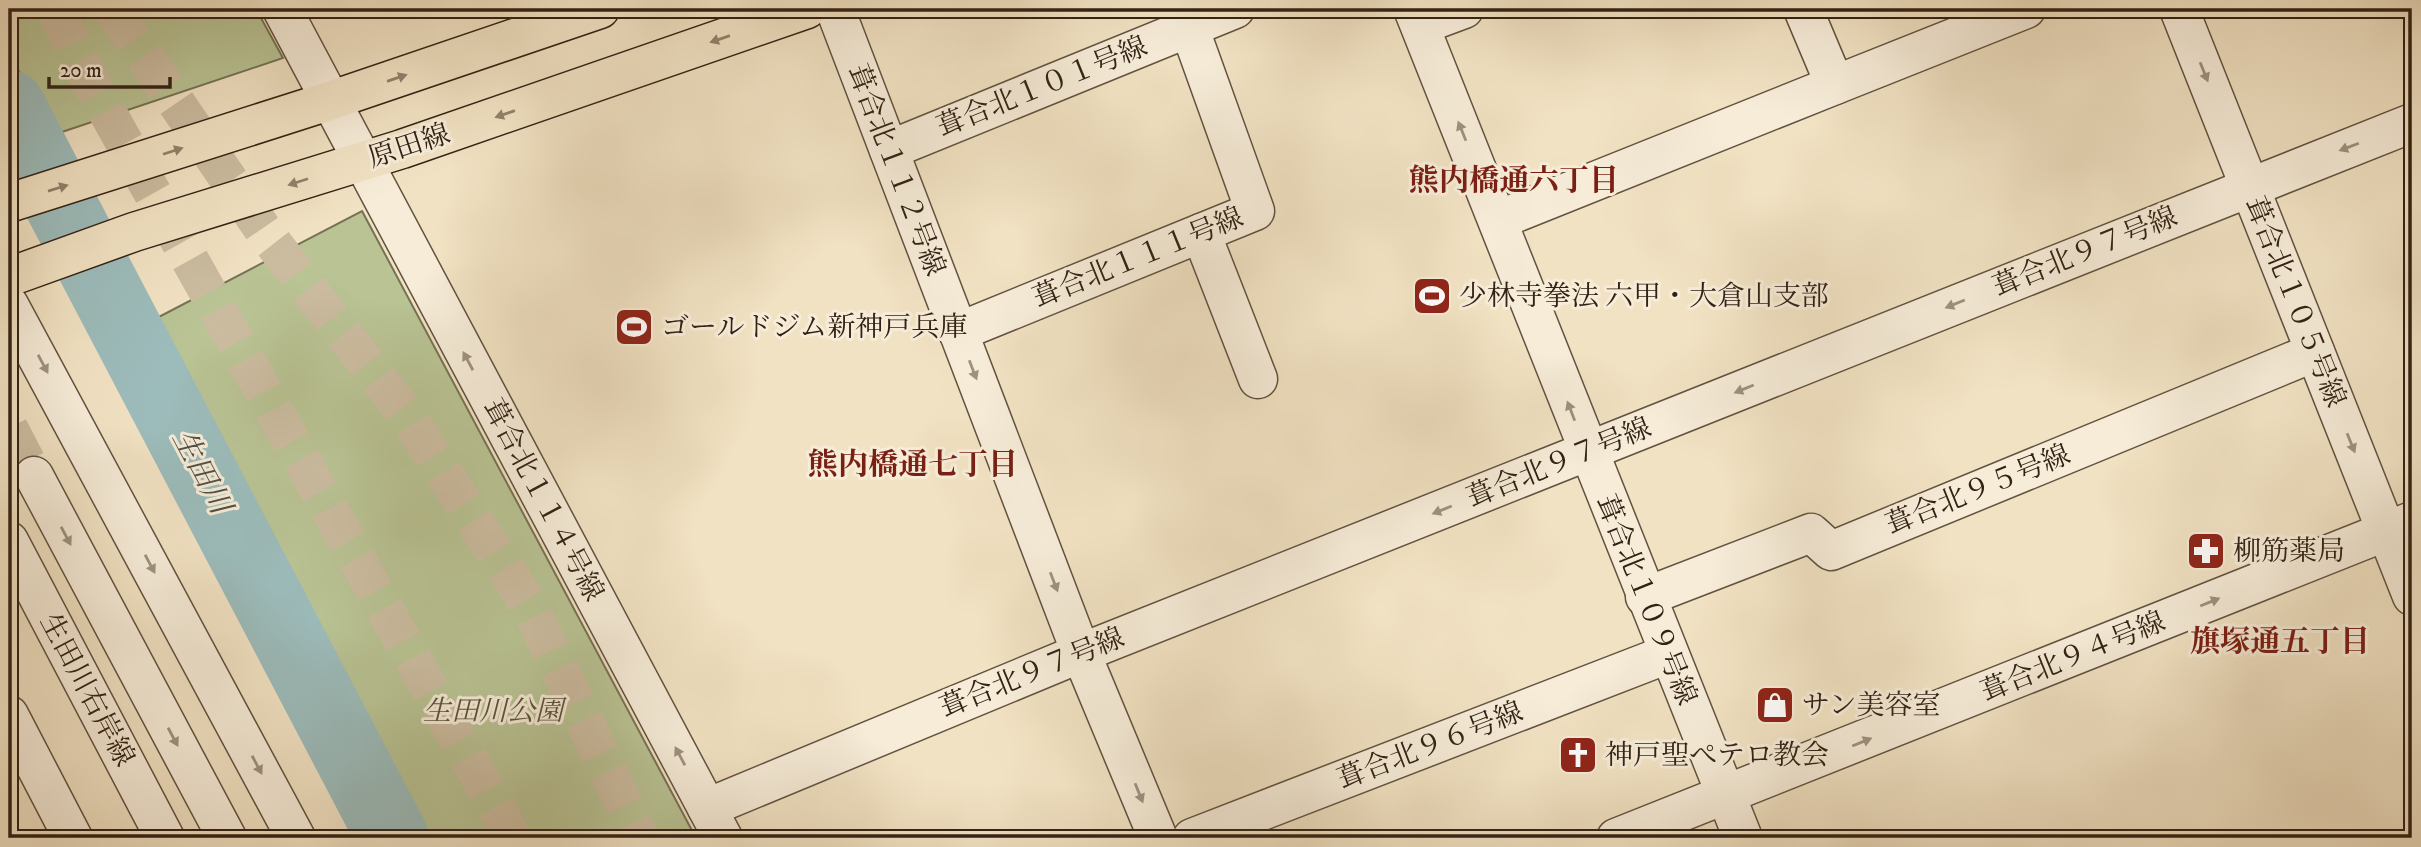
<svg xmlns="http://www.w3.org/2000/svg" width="2421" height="847" viewBox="0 0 2421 847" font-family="'IM FELL DW Pica','Noto Serif JP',serif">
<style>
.green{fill:#b9c394;stroke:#767254;stroke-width:2}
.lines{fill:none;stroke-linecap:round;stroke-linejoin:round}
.river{stroke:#9cbcbb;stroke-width:72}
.tertiary-tunnel{stroke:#cbbca0;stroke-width:38;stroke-dasharray:38 19;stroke-linecap:butt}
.minor-casing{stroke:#625240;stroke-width:41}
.tertiary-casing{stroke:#625240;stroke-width:41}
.primary-casing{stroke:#322215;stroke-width:41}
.minor{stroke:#f6ecd8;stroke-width:38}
.tertiary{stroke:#f6ecd8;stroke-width:38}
.primary{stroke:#f1e2c3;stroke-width:38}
.oneway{fill:#92826c}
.oneway2{fill:#9e9180}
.labels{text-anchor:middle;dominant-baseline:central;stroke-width:6;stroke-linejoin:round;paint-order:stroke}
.street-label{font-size:28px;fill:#322215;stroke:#f6ecd8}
.poi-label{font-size:28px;fill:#322215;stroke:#f6ecd8;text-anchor:start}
.park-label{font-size:28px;font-style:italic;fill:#5a523b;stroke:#f6ecd8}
.neighbourhood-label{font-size:30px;font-weight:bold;fill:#7a1f14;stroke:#f6ecd8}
.water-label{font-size:30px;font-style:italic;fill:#525047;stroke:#f6ecd8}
</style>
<rect width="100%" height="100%" fill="#f1e2c3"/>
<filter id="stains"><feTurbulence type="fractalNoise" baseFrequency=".00286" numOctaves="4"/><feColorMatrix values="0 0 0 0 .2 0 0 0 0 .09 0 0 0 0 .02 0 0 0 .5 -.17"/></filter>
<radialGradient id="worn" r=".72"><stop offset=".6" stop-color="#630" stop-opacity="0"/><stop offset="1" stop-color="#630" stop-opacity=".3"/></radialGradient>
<g class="green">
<path d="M9,9H256L283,58L53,135L9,53Z"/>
<path d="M362,211L696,838H425L153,320Z"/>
</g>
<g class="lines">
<path class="river" d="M9,106L393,838"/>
<g class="tertiary-tunnel">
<path d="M55,9L95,90L513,838"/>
<path d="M112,9L266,234L405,413L530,607L640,838"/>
<path d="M9,428L34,476"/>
</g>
<defs>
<g id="minor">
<path d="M282,9L723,838"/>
<path d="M835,9L1081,653L1158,838"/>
<path d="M1413,9L1743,838"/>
<path d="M2179,9L2412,596"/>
<path d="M1421,25L1464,9"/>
<path d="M1835,85L2026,9"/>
<path d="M889,150L1235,9"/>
<path d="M1498,220L1835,85L1803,9"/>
<path d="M1201,233L1258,379"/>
<path d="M958,332L1255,211L1189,27"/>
<path d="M1645,597L1811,533L1831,551L2315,352"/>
<path d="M9,715L73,838"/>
<path d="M707,808L1081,653L2412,123"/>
<path d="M1192,838L1668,654"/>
<path d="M1616,838L2412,521"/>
</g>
<g id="tertiary">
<path d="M9,305L296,838"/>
<path d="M34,476L227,838"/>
<path d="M9,541L165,838"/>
</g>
<g id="primary">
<path d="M9,203L332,100L600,9"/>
<path d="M9,277L134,232L402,149L807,9"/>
</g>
</defs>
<use href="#minor" class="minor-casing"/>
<use href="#tertiary" class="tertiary-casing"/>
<use href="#primary" class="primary-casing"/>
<use href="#minor" class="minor"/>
<use href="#tertiary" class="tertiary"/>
<use href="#primary" class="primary"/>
</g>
<defs><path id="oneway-solid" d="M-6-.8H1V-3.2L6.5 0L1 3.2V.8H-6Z" transform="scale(1.75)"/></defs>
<g class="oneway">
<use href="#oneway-solid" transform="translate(720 39) rotate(161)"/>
<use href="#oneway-solid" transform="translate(397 78) rotate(-19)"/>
<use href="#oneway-solid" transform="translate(505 114) rotate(161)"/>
<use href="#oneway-solid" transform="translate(173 151) rotate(-18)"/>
<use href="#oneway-solid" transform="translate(298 182) rotate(162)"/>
<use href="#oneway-solid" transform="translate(58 188) rotate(-17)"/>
</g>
<g class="oneway2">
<use href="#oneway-solid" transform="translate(2204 72) rotate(68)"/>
<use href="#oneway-solid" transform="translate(1462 131) rotate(-112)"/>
<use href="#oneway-solid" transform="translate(2349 147) rotate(159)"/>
<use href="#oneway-solid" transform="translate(1955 304) rotate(158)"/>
<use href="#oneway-solid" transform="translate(468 361) rotate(-118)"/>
<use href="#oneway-solid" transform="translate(43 364) rotate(62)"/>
<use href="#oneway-solid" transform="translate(973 370) rotate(69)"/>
<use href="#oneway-solid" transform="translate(1744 389) rotate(158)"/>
<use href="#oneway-solid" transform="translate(1571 411) rotate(-111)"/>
<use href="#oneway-solid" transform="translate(2351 443) rotate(68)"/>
<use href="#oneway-solid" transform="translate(1442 510) rotate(158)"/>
<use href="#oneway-solid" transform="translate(66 536) rotate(62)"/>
<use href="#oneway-solid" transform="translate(150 564) rotate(62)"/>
<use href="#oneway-solid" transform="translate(1054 582) rotate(69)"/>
<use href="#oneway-solid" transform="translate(2210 602) rotate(-22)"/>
<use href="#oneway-solid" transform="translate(173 737) rotate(62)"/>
<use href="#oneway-solid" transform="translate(1862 742) rotate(-22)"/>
<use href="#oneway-solid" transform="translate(680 756) rotate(-118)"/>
<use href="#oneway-solid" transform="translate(257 765) rotate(62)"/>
<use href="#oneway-solid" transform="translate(1139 793) rotate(68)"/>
</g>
<defs>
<symbol id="stadium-square" viewBox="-11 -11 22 22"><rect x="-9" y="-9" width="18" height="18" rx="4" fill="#8f2418" stroke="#f6ecd8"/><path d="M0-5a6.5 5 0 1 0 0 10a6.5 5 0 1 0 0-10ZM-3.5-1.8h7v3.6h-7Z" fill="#fff"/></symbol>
<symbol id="pharmacy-square" viewBox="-11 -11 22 22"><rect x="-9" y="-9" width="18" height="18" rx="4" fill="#8f2418" stroke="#f6ecd8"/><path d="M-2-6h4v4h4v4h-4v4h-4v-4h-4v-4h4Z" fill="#fff"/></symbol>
<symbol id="shop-square" viewBox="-11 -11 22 22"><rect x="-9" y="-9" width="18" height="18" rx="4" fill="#8f2418" stroke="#f6ecd8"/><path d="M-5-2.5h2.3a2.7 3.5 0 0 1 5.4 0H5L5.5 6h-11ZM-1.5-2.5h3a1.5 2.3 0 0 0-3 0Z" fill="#fff"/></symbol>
<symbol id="church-square" viewBox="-11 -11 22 22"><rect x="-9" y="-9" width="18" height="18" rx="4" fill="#8f2418" stroke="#f6ecd8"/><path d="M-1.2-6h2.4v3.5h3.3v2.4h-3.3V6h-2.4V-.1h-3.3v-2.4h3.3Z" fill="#fff"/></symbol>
</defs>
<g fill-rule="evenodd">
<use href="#stadium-square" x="1410" y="274" width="44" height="44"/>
<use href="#stadium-square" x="612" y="305" width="44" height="44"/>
<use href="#pharmacy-square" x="2184" y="529" width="44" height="44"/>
<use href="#shop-square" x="1753" y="683" width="44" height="44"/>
<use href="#church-square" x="1556" y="733" width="44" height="44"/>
</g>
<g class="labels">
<g class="street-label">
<text transform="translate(1042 87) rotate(-22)">葺合北１０１号線</text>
<text transform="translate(409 146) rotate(-18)">原田線</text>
<text transform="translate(896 170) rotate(69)">葺合北１１２号線</text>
<text transform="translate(2085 252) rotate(-22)">葺合北９７号線</text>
<text transform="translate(1138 258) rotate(-22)">葺合北１１１号線</text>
<text transform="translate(2295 302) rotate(68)">葺合北１０５号線</text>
<text transform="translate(1559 463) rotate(-22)">葺合北９７号線</text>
<text transform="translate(1978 490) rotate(-22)">葺合北９５号線</text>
<text transform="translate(543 500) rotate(62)">葺合北１１４号線</text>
<text transform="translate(1646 600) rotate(68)">葺合北１０９号線</text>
<text transform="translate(2073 657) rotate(-22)">葺合北９４号線</text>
<text transform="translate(1032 673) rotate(-22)">葺合北９７号線</text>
<text transform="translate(87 690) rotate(62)">生田川右岸線</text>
<text transform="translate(1430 746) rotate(-21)">葺合北９６号線</text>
</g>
<g class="poi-label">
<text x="1459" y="296">少林寺拳法 六甲・大倉山支部</text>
<text x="661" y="327">ゴールドジム新神戸兵庫</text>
<text x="2233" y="551">柳筋薬局</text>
<text x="1802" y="705">サン美容室</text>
<text x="1605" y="755">神戸聖ぺテロ教会</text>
</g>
<g class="park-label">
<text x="493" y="711">生田川公園</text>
</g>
<g class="neighbourhood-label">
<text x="1514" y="181">熊内橋通六丁目</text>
<text x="913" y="465">熊内橋通七丁目</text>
<text x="2280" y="642">旗塚通五丁目</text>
</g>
<g class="water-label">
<text transform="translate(201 472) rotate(62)">生田川</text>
</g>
</g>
<rect width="2421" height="847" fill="none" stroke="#f1e2c3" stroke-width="35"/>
<rect x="10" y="10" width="2400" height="826" fill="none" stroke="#322215" stroke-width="3.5"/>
<rect x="18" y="18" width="2386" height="812" fill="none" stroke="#322215" stroke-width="2"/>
<path d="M49 77v10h121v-10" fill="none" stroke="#322215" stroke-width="3.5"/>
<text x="60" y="77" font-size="21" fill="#322215" stroke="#f6ecd8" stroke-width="5" paint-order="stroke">20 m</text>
<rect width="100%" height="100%" filter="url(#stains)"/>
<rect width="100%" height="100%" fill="url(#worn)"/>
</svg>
